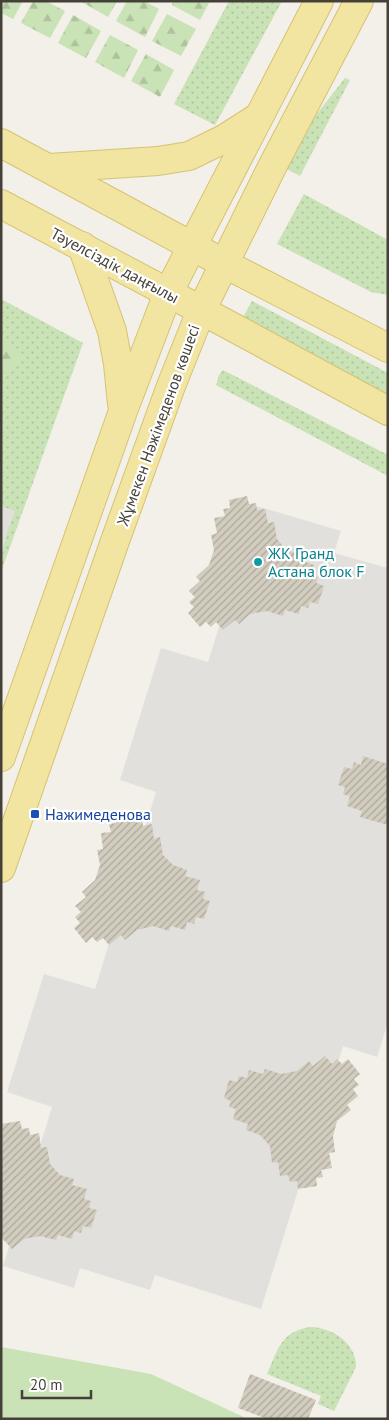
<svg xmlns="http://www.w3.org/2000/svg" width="389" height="1420" font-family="'PT Sans',sans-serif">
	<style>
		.grass { fill: url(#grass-dots) }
		.forest { fill: url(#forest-firs) }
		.pitch { fill: #c9e2b6 }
		.parking { fill: #e1e0dc }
		.building { fill: url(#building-hatch) }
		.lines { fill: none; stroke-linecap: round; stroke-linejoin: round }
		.major-casing { stroke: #d6c373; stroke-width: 30 }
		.major { stroke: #f2e4a1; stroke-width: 28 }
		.culture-dot { fill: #0f9aa8; stroke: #fff; stroke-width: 2 }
		.transit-dot { fill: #1a4fb4; stroke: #fff; stroke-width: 2 }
		.labels { text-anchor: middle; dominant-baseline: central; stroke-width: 4.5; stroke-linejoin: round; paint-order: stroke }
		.street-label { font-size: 16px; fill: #454138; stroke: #fff }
		.culture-label { font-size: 16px; fill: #0d838f; stroke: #fff; text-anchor: start }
		.transit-label { font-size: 16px; fill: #164399; stroke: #fff; text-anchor: start }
	</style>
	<defs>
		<pattern id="grass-dots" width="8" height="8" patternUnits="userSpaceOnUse" patternTransform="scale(1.25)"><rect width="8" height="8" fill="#c9e2b6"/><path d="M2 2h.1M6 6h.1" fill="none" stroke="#aec39d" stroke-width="1.8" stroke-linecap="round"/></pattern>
		<pattern id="forest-firs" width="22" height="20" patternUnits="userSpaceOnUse" patternTransform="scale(1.25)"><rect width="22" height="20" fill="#c9e2b6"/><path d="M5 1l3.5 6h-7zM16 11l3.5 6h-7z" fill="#aec39d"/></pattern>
		<pattern id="building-hatch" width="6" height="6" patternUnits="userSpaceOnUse" patternTransform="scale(1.25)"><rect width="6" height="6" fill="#d2cdbf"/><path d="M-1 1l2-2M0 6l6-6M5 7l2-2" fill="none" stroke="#aca89c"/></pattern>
	</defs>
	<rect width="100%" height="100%" fill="#f2f0e8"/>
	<g class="grass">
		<polygon points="229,1 282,1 215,125 174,104"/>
		<polygon points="345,78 350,80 300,176 285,168 305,129"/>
		<polygon points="304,194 388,240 388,295 371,292 277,244"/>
		<polygon points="1,299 83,343 1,572"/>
		<polygon points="252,301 388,373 388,396 242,319"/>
		<polygon points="223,370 388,455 388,476 216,385 219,375"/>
		<path d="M310,1327C331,1327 357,1343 356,1367L334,1411L318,1404L321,1396L267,1374C278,1350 280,1332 310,1327Z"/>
	</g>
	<g class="forest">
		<polygon points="1,1 23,1 13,19 1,13"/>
		<polygon points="33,1 46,1 65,11 50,38 21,23"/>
		<polygon points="80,1 117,1 108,17"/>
		<polygon points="127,1 144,1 159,9 145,37 116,21"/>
		<polygon points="173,1 210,1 200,20 172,5"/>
		<polygon points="167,14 196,29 181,56 152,41"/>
		<polygon points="73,15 101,31 86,58 58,43"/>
		<polygon points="110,35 138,50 124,78 95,62"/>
		<polygon points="146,54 174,70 160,97 131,81"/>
		<polygon points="1,338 22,359 1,374"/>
	</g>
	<polygon class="pitch" points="1,1347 151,1374 248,1419 1,1419"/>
	<g class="parking">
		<polygon points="1,506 15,511 8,530 1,558"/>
		<polygon points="257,506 341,531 334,553 388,568 388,1022 377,1057 343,1046 261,1309 155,1275 150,1290 80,1268 74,1288 3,1266 52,1107 7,1092 44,974 95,989 156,792 120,780 161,648 208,662"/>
	</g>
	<g class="building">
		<polygon points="247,496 249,504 256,503 257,510 265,509 268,523 274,522 277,539 286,550 301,554 299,560 314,565 311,575 318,577 316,583 324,586 318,604 310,602 308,608 301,606 299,614 285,610 283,616 267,611 250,614 239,624 235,620 223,630 216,622 211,627 206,622 200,627 188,613 194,607 189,602 195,597 189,591 200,581 196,577 209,565 214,550 211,535 217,533 214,518 225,516 223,509 230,508 229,500"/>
		<polygon points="363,756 388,764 388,825 360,817 362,811 347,806 350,796 343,794 345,787 338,785 344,767 352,769 354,762 361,765"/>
		<polygon points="133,812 135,820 142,819 143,826 152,824 154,839 160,837 163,855 173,865 187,870 185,876 200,880 197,890 205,892 203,899 210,901 204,919 196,917 194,924 187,922 185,930 171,926 169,931 153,926 137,930 125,940 121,935 109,945 103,938 97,942 92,937 86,943 74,928 80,923 75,917 81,912 75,906 86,897 82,892 95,880 100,865 97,850 103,849 101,833 111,832 109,824 116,823 115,815"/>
		<polygon points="325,1056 332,1064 337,1059 342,1064 348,1059 360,1074 354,1079 359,1085 353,1089 358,1096 347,1105 351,1110 337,1121 333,1136 335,1152 329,1153 332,1168 321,1170 323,1177 316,1178 317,1186 298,1189 297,1181 290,1182 288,1175 280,1176 278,1162 272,1163 270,1146 260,1135 246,1130 248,1124 233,1119 236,1109 229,1107 231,1101 224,1098 229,1080 237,1082 239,1076 247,1078 249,1070 263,1074 265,1069 281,1074 297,1071 309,1061 313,1066"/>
		<polygon points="20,1121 22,1129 29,1128 30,1135 39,1133 41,1148 47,1147 50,1164 60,1175 74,1179 72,1185 87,1189 84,1199 91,1201 89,1208 97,1210 91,1228 83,1226 81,1233 74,1231 72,1239 58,1235 56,1240 40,1236 24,1239 12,1249 1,1237 1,1124"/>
		<polygon points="250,1374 316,1400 308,1419 267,1419 238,1408"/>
	</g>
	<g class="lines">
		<g class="major-casing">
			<g id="major">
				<polyline points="1,143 225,264 388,348"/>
				<polyline points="49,168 158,161 189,156 224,139 257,118"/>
				<polyline points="1,204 227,324 388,411"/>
				<polyline points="82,246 112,331 118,364 122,404"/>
				<polyline points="1,757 123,411 168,293 319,1"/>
				<polyline points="1,868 115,541 171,386 201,311 272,167 359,1"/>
			</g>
		</g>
		<use href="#major" class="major"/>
	</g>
	<circle class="culture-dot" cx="258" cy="562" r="5"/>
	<rect class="transit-dot" x="30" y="809" width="10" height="10" rx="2.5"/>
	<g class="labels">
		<g class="street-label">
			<text transform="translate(115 265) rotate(28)">Тәуелсіздік даңғылы</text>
			<text transform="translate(158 425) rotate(-70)">Жұмекен Нәжімеденов көшесі</text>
		</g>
		<g class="culture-label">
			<text x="268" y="553">ЖК Гранд<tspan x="268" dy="18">Астана блок F</tspan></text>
		</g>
		<g class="transit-label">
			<text x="45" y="814">Нажимеденова</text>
		</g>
	</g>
	<rect width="389" height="1420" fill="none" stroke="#454138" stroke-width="5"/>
	<path d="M22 1390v8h69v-8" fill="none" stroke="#454138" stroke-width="2.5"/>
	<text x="30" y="1390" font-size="15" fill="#454138" stroke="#ffffff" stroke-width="4" paint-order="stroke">20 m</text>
</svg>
